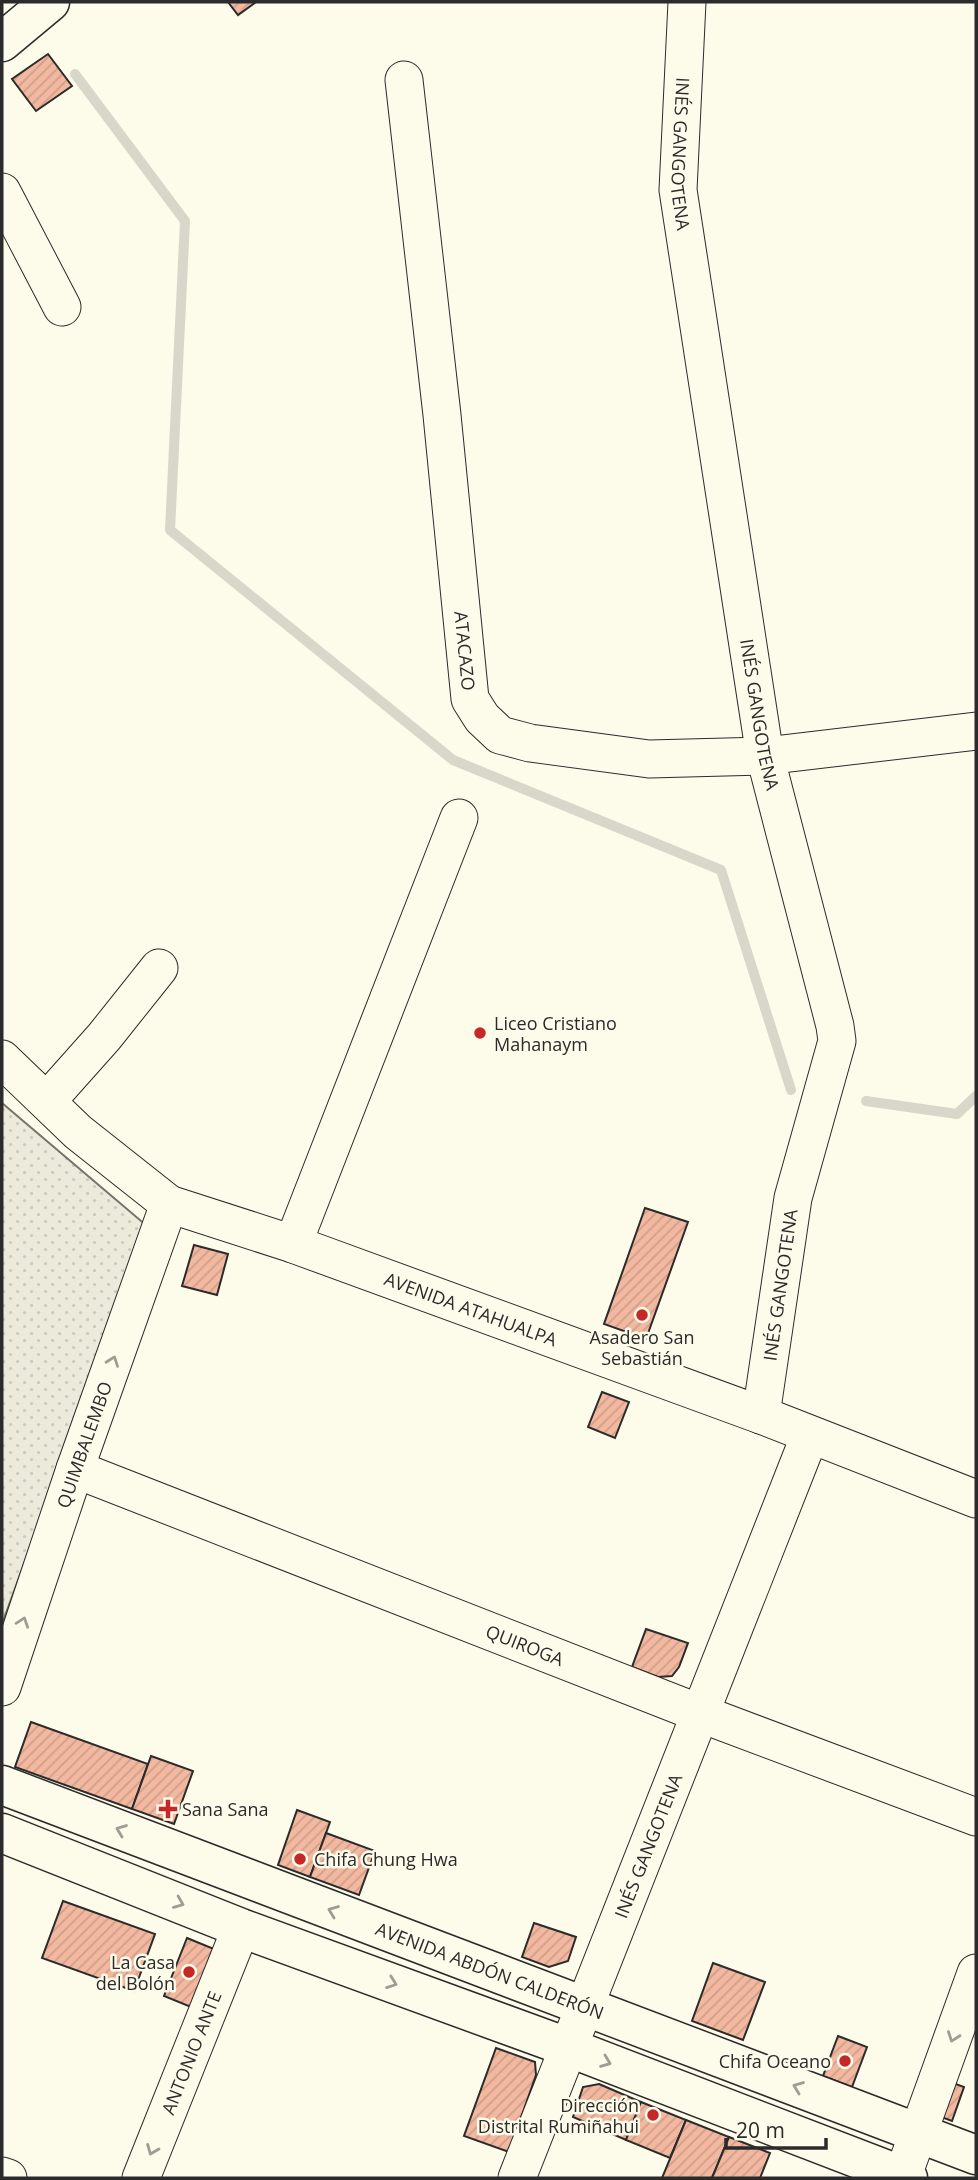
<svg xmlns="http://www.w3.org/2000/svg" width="978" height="2180" font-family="'Open Sans',sans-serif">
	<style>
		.park { fill: url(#park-dots); stroke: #74746e; stroke-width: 2 }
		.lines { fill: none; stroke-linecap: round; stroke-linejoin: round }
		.stream { stroke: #d8d7c9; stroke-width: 10 }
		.building { fill: url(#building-hatch); stroke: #2b2b2b; stroke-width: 2 }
		.minor-casing { stroke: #2b2b2b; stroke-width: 39 }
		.major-casing { stroke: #2b2b2b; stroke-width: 41 }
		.minor { stroke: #fdfbea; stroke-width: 37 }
		.major { stroke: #fdfbea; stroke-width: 38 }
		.oneway { stroke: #9e9d94 }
		.poi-dot { fill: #c62828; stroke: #fdfbea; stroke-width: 2.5 }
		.labels { text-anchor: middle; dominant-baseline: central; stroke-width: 5; stroke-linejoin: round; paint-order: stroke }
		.street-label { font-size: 18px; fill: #2b2b2b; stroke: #fdfbea }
		.poi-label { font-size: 18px; fill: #2b2b2b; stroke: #fdfbea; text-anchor: start }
	</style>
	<defs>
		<pattern id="park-dots" width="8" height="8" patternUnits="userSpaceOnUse" patternTransform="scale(1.75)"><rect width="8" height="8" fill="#ecebdb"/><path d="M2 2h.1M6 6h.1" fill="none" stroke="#cbcabc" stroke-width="1.8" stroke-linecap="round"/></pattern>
		<pattern id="building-hatch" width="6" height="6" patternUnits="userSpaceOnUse" patternTransform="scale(1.75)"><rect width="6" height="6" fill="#f2b8a0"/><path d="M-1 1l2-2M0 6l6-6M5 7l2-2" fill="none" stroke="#d09e8a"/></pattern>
	</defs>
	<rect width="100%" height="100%" fill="#fdfbea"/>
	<polygon class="park" points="2,1103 147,1226 2,1624"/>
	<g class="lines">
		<g class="stream">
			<polyline points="75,74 185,221 170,530 453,760 721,870 791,1090"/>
			<polyline points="866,1101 957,1114 976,1096"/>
		</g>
	</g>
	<g class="building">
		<polygon points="228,2 256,2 238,15"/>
		<polygon points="48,54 72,86 36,111 12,79"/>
		<polygon points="645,1208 688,1222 646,1339 604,1324"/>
		<polygon points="194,1245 228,1254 217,1295 182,1286"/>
		<polygon points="602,1392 629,1402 615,1438 588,1427"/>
		<polygon points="646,1629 688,1643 679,1667 672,1676 658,1677 632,1667"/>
		<polygon points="31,1722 148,1764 132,1809 15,1767"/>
		<polygon points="151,1756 193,1771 174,1824 132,1809"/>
		<polygon points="297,1810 330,1822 310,1877 278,1865"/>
		<polygon points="326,1833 375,1851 359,1895 310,1877"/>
		<polygon points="63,1901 155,1934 134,1991 42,1958"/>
		<polygon points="534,1923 576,1937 568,1961 549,1967 522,1957"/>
		<polygon points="187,1938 214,1949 191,2007 164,1996"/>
		<polygon points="713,1963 765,1982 743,2040 692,2021"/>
		<polygon points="838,2036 867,2047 852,2087 823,2076"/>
		<polygon points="496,2048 535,2062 536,2075 509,2152 464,2136"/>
		<polygon points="945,2080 964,2087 952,2121 933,2114"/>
		<polygon points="599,2084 641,2102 626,2140 573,2117 583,2087"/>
		<polygon points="641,2102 686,2120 670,2158 626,2140"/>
		<polygon points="686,2120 729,2137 712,2178 662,2178"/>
		<polygon points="729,2137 770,2153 760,2178 712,2178"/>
	</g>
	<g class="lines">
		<g class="minor-casing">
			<g id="minor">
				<path id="s1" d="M687,2L678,190L765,756L835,1026L837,1041L793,1198L761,1415"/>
				<path id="s2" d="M404,80L442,415L470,699L482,718L500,735L530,743L649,759L765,756L976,731"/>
				<polyline points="2,192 62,307"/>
				<path id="s3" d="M2,1059L78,1132L169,1204L293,1244L761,1415L976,1499"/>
				<polyline points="47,1101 104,1037 159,968"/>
				<polyline points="293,1244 459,818"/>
				<path id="s4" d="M75,1469L699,1713L976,1817"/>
				<path id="s5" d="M2,1687L75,1469L169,1204"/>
				<polyline points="2,2176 8,2178"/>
				<path id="s6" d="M141,2178L241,1928"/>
				<path id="s7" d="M517,2178L810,1435"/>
				<polyline points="902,2178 976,1973"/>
			</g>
		</g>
		<g class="major-casing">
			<g id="major">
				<polyline points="2,42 50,2"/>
				<path id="s8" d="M2,1785L976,2155"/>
				<polyline points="2,1833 241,1928 570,2048 908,2178"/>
			</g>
		</g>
		<use href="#minor" class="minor"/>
		<use href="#major" class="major"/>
	</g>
	<defs><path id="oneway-chevron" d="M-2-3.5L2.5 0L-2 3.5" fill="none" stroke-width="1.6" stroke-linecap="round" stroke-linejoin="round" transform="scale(1.75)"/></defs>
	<g class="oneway">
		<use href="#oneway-chevron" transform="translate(113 1361) rotate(-70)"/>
		<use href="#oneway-chevron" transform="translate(23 1622) rotate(-71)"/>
		<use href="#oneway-chevron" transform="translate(121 1830) rotate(-159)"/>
		<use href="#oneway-chevron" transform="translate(179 1903) rotate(22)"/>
		<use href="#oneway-chevron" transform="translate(333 1911) rotate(-159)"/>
		<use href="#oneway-chevron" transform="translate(392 1983) rotate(20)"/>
		<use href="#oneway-chevron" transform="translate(953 2037) rotate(110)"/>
		<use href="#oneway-chevron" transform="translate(606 2062) rotate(21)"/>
		<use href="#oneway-chevron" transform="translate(798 2087) rotate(-159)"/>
		<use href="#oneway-chevron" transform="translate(152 2150) rotate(112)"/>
	</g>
	<g class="poi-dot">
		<circle cx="480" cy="1033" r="7"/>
		<circle cx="642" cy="1315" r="7"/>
		<path d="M164.5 1798.5h7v7h7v7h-7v7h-7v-7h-7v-7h7z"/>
		<circle cx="300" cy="1859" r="7"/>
		<circle cx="189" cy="1972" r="7"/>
		<circle cx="845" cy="2061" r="7"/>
		<circle cx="653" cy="2115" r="7"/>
	</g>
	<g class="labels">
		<g class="street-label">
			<text stroke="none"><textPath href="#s1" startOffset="152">INÉS GANGOTENA</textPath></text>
			<text stroke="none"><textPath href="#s2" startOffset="574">ATACAZO</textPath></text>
			<text stroke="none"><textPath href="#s1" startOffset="719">INÉS GANGOTENA</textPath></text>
			<text transform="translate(780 1285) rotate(-82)">INÉS GANGOTENA</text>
			<text stroke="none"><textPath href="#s3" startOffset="541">AVENIDA ATAHUALPA</textPath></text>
			<text stroke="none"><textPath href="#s5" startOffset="256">QUIMBALEMBO</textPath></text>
			<text stroke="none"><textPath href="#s4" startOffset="483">QUIROGA</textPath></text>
			<text stroke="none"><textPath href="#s7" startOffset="357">INÉS GANGOTENA</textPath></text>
			<text stroke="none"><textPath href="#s8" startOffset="522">AVENIDA ABDÓN CALDERÓN</textPath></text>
			<text stroke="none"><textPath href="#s6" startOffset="135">ANTONIO ANTE</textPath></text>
		</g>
		<g class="poi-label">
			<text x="494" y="1023">Liceo Cristiano<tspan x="494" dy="21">Mahanaym</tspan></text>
			<text x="642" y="1337" text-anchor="middle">Asadero San<tspan x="642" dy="21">Sebastián</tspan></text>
			<text x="182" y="1809">Sana Sana</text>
			<text x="314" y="1859">Chifa Chung Hwa</text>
			<text x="175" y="1962" text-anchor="end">La Casa<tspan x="175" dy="21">del Bolón</tspan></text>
			<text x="831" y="2061" text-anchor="end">Chifa Oceano</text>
			<text x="639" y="2105" text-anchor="end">Dirección<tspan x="639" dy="21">Distrital Rumiñahui</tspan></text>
		</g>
	</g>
	<rect width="978" height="2180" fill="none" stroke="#2b2b2b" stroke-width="7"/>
	<path d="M726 2138v10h100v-10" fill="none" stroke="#2b2b2b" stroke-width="3.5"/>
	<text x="736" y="2138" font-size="21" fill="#2b2b2b" stroke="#fdfbea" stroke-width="5" paint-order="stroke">20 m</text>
</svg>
